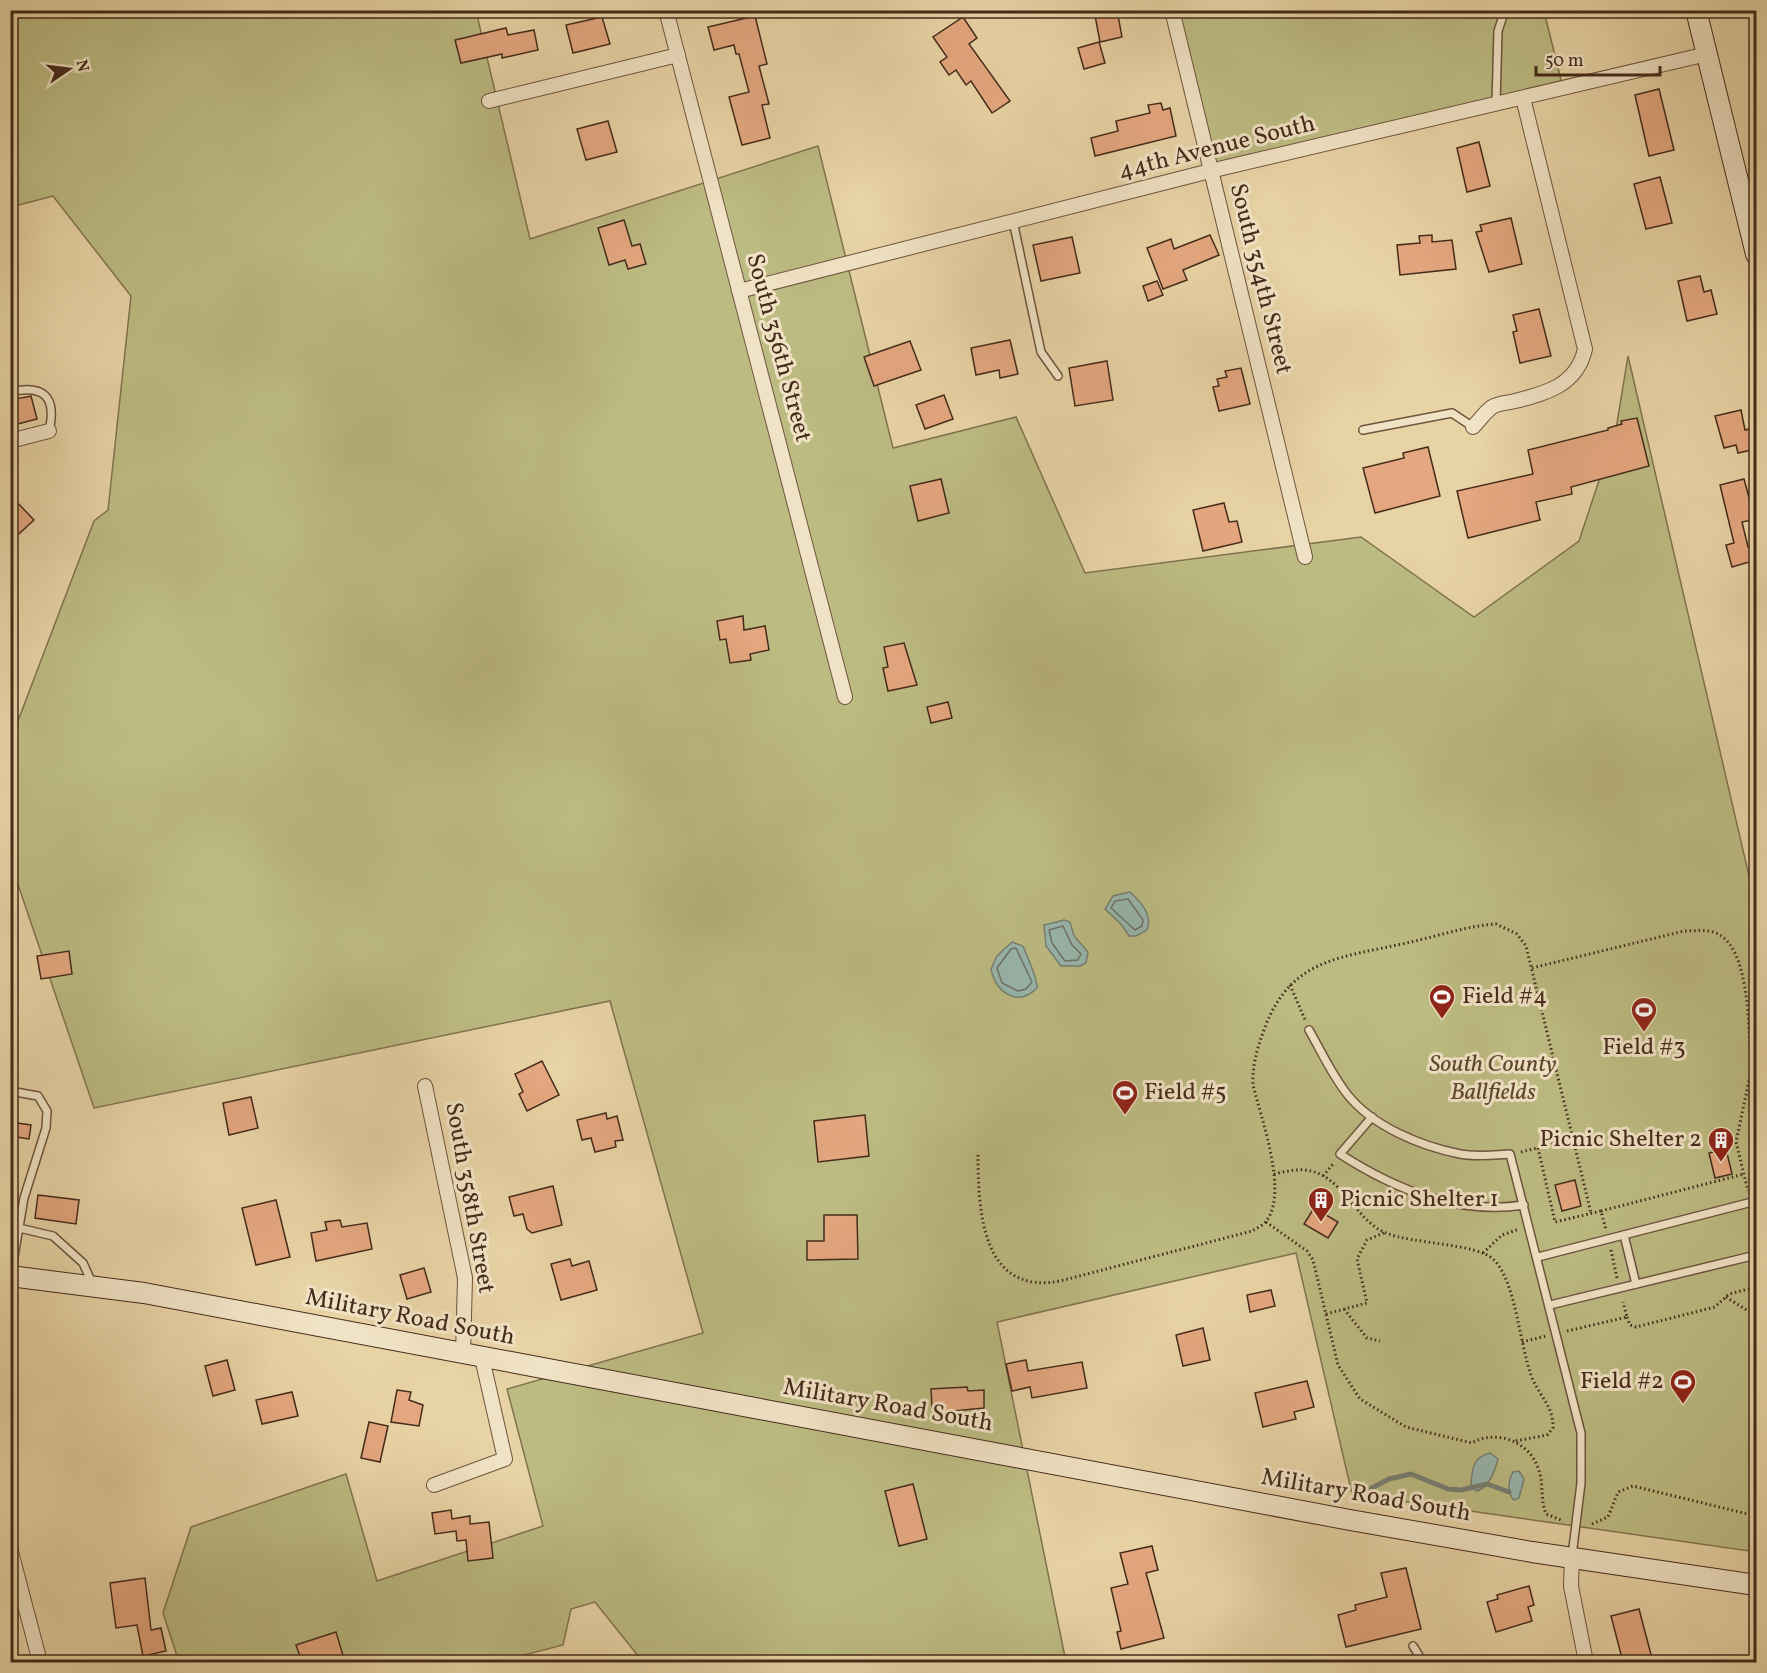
<svg xmlns="http://www.w3.org/2000/svg" width="1767" height="1673" font-family="Vollkorn,serif">
	<style>
		.green { fill: #bcbb82; stroke: #80734e; stroke-width: 1.5 }
		.water { fill: #98b7ae; stroke: #777f73; stroke-width: 1.5 }
		.lines { fill: none; stroke-linecap: round; stroke-linejoin: round }
		.shore { stroke: #6e7164; stroke-width: 1.5 }
		.stream { stroke: #777f73; stroke-width: 5 }
		.building { fill: #e4a77f; stroke: #452b1b; stroke-width: 1.5 }
		.lane-casing { stroke: #6e553e; stroke-width: 10 }
		.street-casing { stroke: #6e553e; stroke-width: 16 }
		.secondary-casing { stroke: #452b1b; stroke-width: 22 }
		.path { stroke: #452b1b; stroke-width: 3; stroke-dasharray: 1.5 3; stroke-linecap: butt }
		.lane { stroke: #f0e2c4; stroke-width: 7 }
		.street { stroke: #f0e2c4; stroke-width: 14 }
		.secondary { stroke: #f0e2c4; stroke-width: 20 }
		.labels { text-anchor: middle; dominant-baseline: central; stroke-width: 6; stroke-linejoin: round; paint-order: stroke }
		.street-label { font-size: 24px; fill: #452b1b; stroke: #f0e2c4 }
		.poi-label { font-size: 24px; fill: #452b1b; stroke: #f0e2c4; text-anchor: start }
		.park-label { font-size: 24px; font-style: italic; fill: #5d4830; stroke: #f0e2c4 }
	</style>
	<rect width="100%" height="100%" fill="#e8d3a5"/>
	<filter id="stains"><feTurbulence type="fractalNoise" baseFrequency=".00333" numOctaves="4"/><feColorMatrix values="0 0 0 0 .2 0 0 0 0 .09 0 0 0 0 .02 0 0 0 .5 -.17"/></filter>
	<radialGradient id="worn" r=".72"><stop offset=".6" stop-color="#630" stop-opacity="0"/><stop offset="1" stop-color="#630" stop-opacity=".3"/></radialGradient>
	<g class="green">
		<polygon points="11,11 476,11 530,239 818,146 893,448 1016,417 1085,573 1361,537 1474,617 1579,541 1616,429 1628,356 1756,906 1756,1552 1352,1494 1296,1253 997,1322 1066,1662 643,1662 595,1602 571,1609 563,1645 497,1662 179,1662 163,1613 191,1527 346,1474 377,1581 543,1526 507,1389 703,1333 610,1001 94,1108 11,864 10,742 94,521 108,510 131,296 53,196 11,207"/>
		<polygon points="1172,11 1544,11 1563,88 1210,171"/>
	</g>
	<g class="water">
		<path d="M1130,892C1141,902 1153,915 1147,930L1136,936H1129L1121,924L1105,909L1113,896Z"/>
		<polygon points="1064,920 1070,922 1074,936 1088,952 1086,963 1080,966 1061,966 1046,946 1044,925"/>
		<path d="M1012,942L1023,946C1027,956 1038,980 1037,988C1017,1008 996,992 991,969L997,956Z"/>
		<path d="M1490,1453L1498,1459C1495,1471 1488,1489 1476,1491L1471,1486C1472,1470 1472,1457 1490,1453Z"/>
		<path d="M1519,1471L1524,1479L1519,1498L1514,1500C1507,1493 1508,1480 1513,1472Z"/>
	</g>
	<g class="lines">
		<g class="shore">
			<polygon points="1128,899 1143,920 1142,926 1135,930 1111,908 1115,901"/>
			<polygon points="1063,926 1072,945 1081,954 1078,960 1065,961 1052,943 1049,930"/>
			<polygon points="1016,948 1032,982 1026,989 1018,991 1002,983 997,968 1011,949"/>
		</g>
		<polyline class="stream" points="1370,1489 1389,1479 1411,1474 1448,1489 1461,1490 1487,1484 1509,1492"/>
	</g>
	<g class="building">
		<polygon points="1094,10 1117,10 1122,37 1100,42"/>
		<polygon points="755,16 767,64 759,66 769,104 762,105 770,138 742,145 729,97 749,92 739,54 736,54 734,45 714,50 708,27"/>
		<polygon points="602,17 610,44 573,53 566,25"/>
		<polygon points="963,17 977,38 969,44 1010,101 992,113 971,81 966,85 956,70 949,75 940,62 947,57 933,37"/>
		<polygon points="506,28 508,35 534,30 538,50 502,58 502,54 461,63 455,40"/>
		<polygon points="1099,42 1105,63 1084,69 1078,48"/>
		<polygon points="1659,89 1674,150 1649,156 1635,95"/>
		<polygon points="1161,103 1163,110 1170,108 1176,136 1095,156 1091,138 1118,131 1116,121 1150,113 1148,105"/>
		<polygon points="608,121 617,152 586,160 577,129"/>
		<polygon points="1479,142 1490,186 1467,192 1457,148"/>
		<polygon points="1660,177 1672,223 1646,229 1634,184"/>
		<polygon points="1511,218 1522,264 1489,272 1476,232 1482,231 1480,225"/>
		<polygon points="624,220 632,246 640,244 646,264 628,269 625,260 609,265 598,228"/>
		<polygon points="1210,235 1219,255 1183,270 1187,280 1163,289 1147,248 1171,239 1174,249"/>
		<polygon points="1432,235 1432,242 1452,240 1456,269 1400,275 1397,245 1420,243 1419,236"/>
		<polygon points="1072,237 1080,273 1041,281 1033,245"/>
		<polygon points="1700,276 1704,292 1711,290 1717,314 1687,321 1678,281"/>
		<polygon points="1157,281 1163,295 1148,301 1143,286"/>
		<polygon points="1539,309 1551,356 1520,363 1513,332 1517,331 1513,315"/>
		<polygon points="1010,340 1018,374 1000,378 999,370 976,375 971,348"/>
		<polygon points="910,341 921,370 874,386 864,357"/>
		<polygon points="1107,361 1113,400 1075,406 1069,368"/>
		<polygon points="1241,368 1250,404 1219,411 1213,387 1219,386 1217,379 1227,377 1225,371"/>
		<polygon points="944,395 953,419 925,429 916,405"/>
		<polygon points="31,396 37,419 10,426 10,400"/>
		<polygon points="1741,410 1745,430 1753,428 1756,449 1738,453 1736,445 1724,448 1715,416"/>
		<polygon points="1637,418 1649,466 1571,487 1572,494 1536,502 1540,520 1468,538 1457,491 1533,474 1528,450 1608,430 1608,428 1622,424 1621,421"/>
		<polygon points="1428,447 1440,496 1375,513 1363,468 1404,458 1403,453"/>
		<polygon points="941,479 949,513 918,521 910,486"/>
		<polygon points="1744,479 1750,501 1756,499 1756,519 1742,522 1748,547 1756,545 1756,560 1732,567 1726,545 1734,543 1720,485"/>
		<polygon points="10,495 34,520 10,542"/>
		<polygon points="1224,503 1229,522 1237,521 1242,542 1203,551 1193,510"/>
		<polygon points="743,616 744,630 765,626 769,650 750,654 751,660 730,663 726,639 720,640 717,621"/>
		<polygon points="904,643 917,685 888,691 883,668 888,667 884,647"/>
		<polygon points="948,702 952,718 931,723 927,707"/>
		<polygon points="69,951 72,974 41,979 37,956"/>
		<polygon points="542,1061 559,1095 527,1111 519,1094 523,1092 515,1074"/>
		<polygon points="251,1097 258,1128 229,1135 223,1103"/>
		<polygon points="606,1113 607,1119 617,1116 623,1140 615,1141 616,1147 595,1152 591,1138 582,1140 577,1120"/>
		<polygon points="865,1115 869,1156 818,1162 814,1121"/>
		<polygon points="10,1122 31,1125 29,1139 10,1136"/>
		<polygon points="1726,1149 1732,1174 1715,1178 1709,1153"/>
		<polygon points="1575,1180 1581,1206 1562,1211 1555,1185"/>
		<polygon points="553,1186 562,1225 532,1233 527,1229 523,1214 514,1216 509,1197"/>
		<polygon points="38,1195 79,1200 76,1224 35,1218"/>
		<polygon points="276,1200 290,1257 256,1265 242,1208"/>
		<polygon points="1314,1208 1338,1222 1328,1238 1304,1224"/>
		<polygon points="824,1215 857,1215 858,1259 807,1260 807,1241 824,1241"/>
		<polygon points="340,1220 342,1227 367,1223 372,1249 316,1261 311,1233 327,1230 325,1222"/>
		<polygon points="570,1259 572,1266 589,1261 597,1290 561,1300 551,1264"/>
		<polygon points="424,1268 431,1292 407,1299 400,1275"/>
		<polygon points="1271,1290 1275,1306 1250,1312 1247,1295"/>
		<polygon points="1203,1328 1210,1360 1183,1366 1176,1335"/>
		<polygon points="227,1360 235,1390 213,1396 205,1366"/>
		<polygon points="1026,1360 1028,1371 1082,1362 1087,1388 1032,1398 1030,1387 1012,1391 1006,1364"/>
		<polygon points="1307,1381 1314,1407 1294,1412 1296,1419 1263,1427 1255,1393"/>
		<polygon points="967,1387 968,1391 984,1390 984,1408 943,1412 943,1407 932,1408 931,1389"/>
		<polygon points="397,1390 411,1392 409,1400 423,1405 419,1426 391,1422"/>
		<polygon points="292,1392 298,1416 262,1424 256,1400"/>
		<polygon points="369,1422 388,1426 380,1462 361,1458"/>
		<polygon points="913,1484 927,1539 899,1546 885,1491"/>
		<polygon points="451,1510 452,1519 470,1516 470,1524 489,1522 493,1558 468,1561 466,1540 457,1541 456,1531 435,1534 432,1513"/>
		<polygon points="1152,1546 1158,1570 1146,1573 1164,1638 1121,1649 1117,1632 1121,1631 1111,1588 1128,1584 1120,1553"/>
		<polygon points="1406,1568 1421,1629 1346,1647 1338,1615 1356,1610 1355,1605 1387,1597 1381,1573"/>
		<polygon points="145,1578 151,1630 161,1628 166,1651 143,1656 137,1625 116,1628 110,1583"/>
		<polygon points="1529,1586 1534,1605 1528,1607 1532,1621 1496,1632 1487,1602 1498,1599 1497,1595"/>
		<polygon points="1639,1609 1653,1662 1623,1662 1611,1616"/>
		<polygon points="336,1632 345,1662 302,1662 296,1645"/>
	</g>
	<g class="lines">
		<g class="lane-casing">
			<g id="lane">
				<polyline points="1496,104 1498,31 1505,10"/>
				<polyline points="1013,221 1041,352 1058,376"/>
				<path d="M10,392C44,384 57,397 49,431"/>
				<polyline points="1363,430 1452,413 1473,427"/>
				<path d="M1309,1030C1321,1051 1332,1075 1347,1094C1372,1126 1420,1146 1460,1154C1476,1157 1494,1155 1510,1154L1581,1433V1483L1572,1556"/>
				<polyline points="10,1091 38,1096 47,1111 46,1128 24,1198 11,1274"/>
				<path d="M1372,1117L1340,1154C1396,1190 1457,1215 1524,1205"/>
				<polyline points="19,1228 53,1236 83,1263 92,1283"/>
				<polyline points="1624,1235 1636,1284"/>
				<polyline points="1538,1257 1756,1201"/>
				<polyline points="1550,1305 1756,1255"/>
				<polyline points="1413,1646 1423,1662"/>
			</g>
		</g>
		<g class="street-casing">
			<g id="street">
				<polyline points="666,10 845,697"/>
				<polyline points="1172,10 1305,557"/>
				<polyline points="489,101 678,55"/>
				<polyline points="739,291 1210,171 1707,54"/>
				<path d="M1473,427C1479,421 1485,412 1492,407C1498,403 1508,403 1515,401C1547,393 1577,385 1585,349L1523,98"/>
				<polyline points="10,441 49,431"/>
				<polyline points="425,1086 465,1278 463,1354"/>
				<polyline points="434,1485 505,1459 482,1358"/>
				<polyline points="10,1548 40,1662"/>
				<polyline points="1572,1557 1571,1586 1586,1662"/>
			</g>
		</g>
		<g class="secondary-casing">
			<g id="secondary">
				<polyline points="1696,10 1756,254"/>
				<polyline points="10,1276 144,1293 1350,1520 1532,1552 1756,1585"/>
			</g>
		</g>
		<g class="path">
			<path d="M1532,968L1684,931C1695,931 1706,929 1716,933C1750,947 1748,1027 1751,1059V1071L1736,1142L1748,1191"/>
			<polyline points="1290,985 1306,1022"/>
			<polyline points="1538,1148 1555,1222 1601,1211 1606,1230"/>
			<polyline points="1521,1152 1573,1139"/>
			<path d="M978,1155C978,1211 982,1296 1060,1281L1252,1231C1257,1228 1264,1225 1267,1220C1288,1191 1261,1118 1253,1085C1252,1064 1258,1046 1265,1027C1292,957 1342,958 1406,943C1435,937 1466,926 1496,924L1517,934L1526,946L1591,1213"/>
			<path d="M1274,1174C1283,1172 1295,1169 1305,1170C1343,1174 1353,1219 1386,1233C1412,1244 1475,1243 1493,1259C1515,1278 1520,1345 1531,1375C1538,1395 1554,1406 1553,1428L1547,1435L1515,1441"/>
			<polyline points="1323,1176 1334,1163"/>
			<polyline points="1601,1211 1744,1174"/>
			<polyline points="1753,1213 1756,1227"/>
			<path d="M1266,1222L1307,1251L1313,1260L1338,1365L1360,1399L1406,1427L1472,1443C1495,1429 1529,1441 1538,1468C1544,1482 1540,1499 1546,1514L1561,1520"/>
			<polyline points="1611,1250 1617,1278"/>
			<polyline points="1483,1253 1502,1235 1519,1229"/>
			<polyline points="1726,1297 1756,1316"/>
			<polyline points="1344,1309 1367,1338 1380,1341"/>
			<polyline points="1326,1314 1367,1303 1357,1259 1367,1240 1386,1232"/>
			<polyline points="1627,1317 1630,1325 1636,1327 1715,1307 1729,1294 1756,1287"/>
			<polyline points="1567,1331 1627,1317 1623,1302"/>
			<polyline points="1522,1342 1546,1336"/>
			<polyline points="1592,1524 1608,1517 1618,1492 1633,1486 1756,1516"/>
		</g>
		<use href="#lane" class="lane"/>
		<use href="#street" class="street"/>
		<use href="#secondary" class="secondary"/>
	</g>
	<defs>
		<g id="stadium-pin" transform="scale(1.35)"><path d="M0 17L-7.5 6A9.5 9.5 0 1 1 7.5 6Z" fill="#8f2418" stroke="#f0e2c4"/><path d="M0-5a6.5 5 0 1 0 0 10a6.5 5 0 1 0 0-10ZM-3.5-1.8h7v3.6h-7Z" fill="#fff"/></g>
		<g id="building-pin" transform="scale(1.35)"><path d="M0 17L-7.5 6A9.5 9.5 0 1 1 7.5 6Z" fill="#8f2418" stroke="#f0e2c4"/><path d="M-4-6H4V6H1V3H-1V6H-4ZM-2.5-4.3h1.7v1.8h-1.7ZM.8-4.3h1.7v1.8H.8ZM-2.5-1h1.7V.8h-1.7ZM.8-1h1.7V.8H.8Z" fill="#fff"/></g>
	</defs>
	<g fill-rule="evenodd">
		<use href="#stadium-pin" x="1442" y="997"/>
		<use href="#stadium-pin" x="1644" y="1010"/>
		<use href="#stadium-pin" x="1125" y="1093"/>
		<use href="#building-pin" x="1721" y="1140"/>
		<use href="#building-pin" x="1321" y="1200"/>
		<use href="#stadium-pin" x="1683" y="1382"/>
	</g>
	<g class="labels">
		<g class="street-label">
			<text transform="translate(1217 148) rotate(-14)">44th Avenue South</text>
			<text transform="translate(1260 279) rotate(76)">South 354th Street</text>
			<text transform="translate(778 348) rotate(75)">South 356th Street</text>
			<text transform="translate(469 1198) rotate(80)">South 358th Street</text>
			<text transform="translate(410 1318) rotate(11)">Military Road South</text>
			<text transform="translate(888 1406) rotate(10)">Military Road South</text>
			<text transform="translate(1366 1496) rotate(10)">Military Road South</text>
		</g>
		<g class="poi-label">
			<text x="1462" y="997">Field #4</text>
			<text x="1644" y="1048" text-anchor="middle">Field #3</text>
			<text x="1144" y="1093">Field #5</text>
			<text x="1702" y="1140" text-anchor="end">Picnic Shelter 2</text>
			<text x="1340" y="1200">Picnic Shelter 1</text>
			<text x="1664" y="1382" text-anchor="end">Field #2</text>
		</g>
		<g class="park-label">
			<text x="1493" y="1065">South County<tspan x="1493" dy="28">Ballfields</tspan></text>
		</g>
	</g>
	<rect width="1767" height="1673" fill="none" stroke="#e8d3a5" stroke-width="36"/>
	<rect x="12" y="12" width="1743" height="1649" fill="none" stroke="#452b1b" stroke-width="3"/>
	<rect x="18" y="18" width="1731" height="1637" fill="none" stroke="#452b1b" stroke-width="1.5"/>
	<g transform="translate(69 69) rotate(76)" stroke="#f0e2c4" stroke-width="4.5" paint-order="stroke">
	<path d="M0-4.5L10 22L0 15L-10 22Z" fill="#452b1b"/>
	<text y="-9" font-size="16" font-weight="bold" text-anchor="middle" fill="#452b1b">N</text>
	</g>
	<path d="M1536 66v9h124v-9" fill="none" stroke="#452b1b" stroke-width="3"/>
	<text x="1545" y="66" font-size="18" fill="#452b1b" stroke="#f0e2c4" stroke-width="4.5" paint-order="stroke">50 m</text>
	<rect width="100%" height="100%" filter="url(#stains)"/>
	<rect width="100%" height="100%" fill="url(#worn)"/>
</svg>
